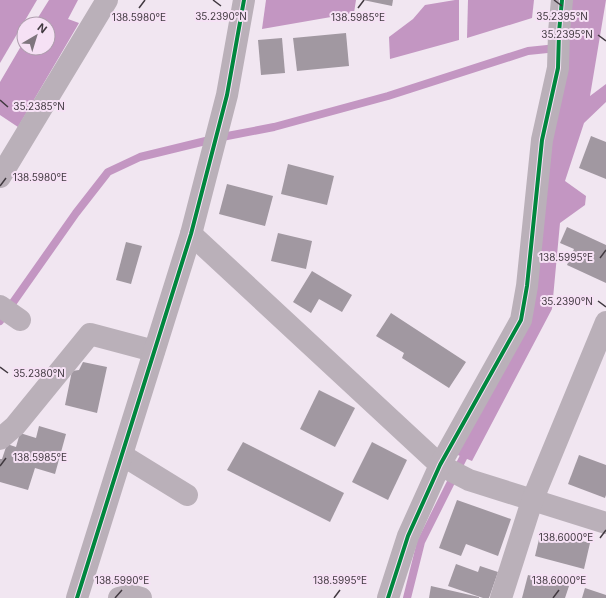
<svg xmlns="http://www.w3.org/2000/svg" width="606" height="598" font-family="Inter,sans-serif">
	<style>
		.water { fill: #c396c2 }
		.lines { fill: none; stroke-linecap: round; stroke-linejoin: round }
		.stream { stroke: #c396c2; stroke-width: 8 }
		.building { fill: #a198a1 }
		.minor { stroke: #bab0b9; stroke-width: 22 }
		.cycleway-casing { stroke: #f6e1f5; stroke-width: 6 }
		.cycleway { stroke: #00873e; stroke-width: 4 }
		.ticks { fill: none; stroke: #413940; stroke-width: 1.5 }
		.ticks-label { font-size: 10px; text-anchor: middle; fill: #413940; stroke: #f6e1f5; stroke-width: 4; stroke-linejoin: round; paint-order: stroke }
	</style>
	<rect width="100%" height="100%" fill="#f1e6f1"/>
	<g class="water">
		<polygon points="0,0 37,0 0,63"/>
		<polygon points="49,0 78,0 68,19 79,23 18,127 0,115 0,82 24,41 24,48 48,48 48,24 34,24"/>
		<polygon points="266,0 356,0 354,13 262,29"/>
		<polygon points="455,0 459,0 459,40 390,59 389,37 413,19 425,5"/>
		<polygon points="468,0 534,0 532,18 467,38"/>
		<polygon points="565,0 606,0 590,96 606,84 606,102 584,123 565,181 586,196 585,205 560,223 552,309 472,461 453,453 527,317"/>
	</g>
	<g class="lines">
		<g class="stream">
			<polyline points="0,321 76,213 108,172 140,157 222,137 274,127 388,96 528,51 557,48"/>
			<polyline points="407,598 421,542 468,448"/>
		</g>
	</g>
	<g class="building">
		<polygon points="363,0 393,0 392,6"/>
		<polygon points="346,33 349,66 297,71 293,38"/>
		<polygon points="282,38 285,73 261,75 258,40"/>
		<polygon points="591,136 606,142 606,179 579,168"/>
		<polygon points="288,164 334,176 327,205 281,194"/>
		<polygon points="227,184 273,196 265,226 219,214"/>
		<polygon points="567,227 606,245 606,283 567,265 574,249 560,243"/>
		<polygon points="278,233 312,241 306,269 271,261"/>
		<polygon points="126,242 142,246 131,284 116,280"/>
		<polygon points="312,271 352,295 342,312 319,299 311,313 293,302"/>
		<polygon points="391,313 466,362 449,388 402,358 404,353 376,336"/>
		<polygon points="83,362 107,367 97,413 65,405 72,371 79,370"/>
		<polygon points="319,390 355,408 335,447 300,429"/>
		<polygon points="39,426 66,434 55,474 35,468 28,490 0,482 0,459 2,459 7,444 16,447 20,433 36,438"/>
		<polygon points="243,442 344,493 330,522 227,470"/>
		<polygon points="372,442 407,460 388,500 352,482"/>
		<polygon points="579,455 606,465 606,495 605,498 568,484"/>
		<polygon points="457,500 511,519 498,556 466,544 461,556 439,548"/>
		<polygon points="541,531 590,543 584,569 535,556"/>
		<polygon points="456,564 478,572 480,566 498,572 489,598 483,598 448,586"/>
		<polygon points="528,575 569,586 565,598 522,598"/>
		<polygon points="431,586 479,597 479,598 429,598"/>
		<polygon points="585,588 606,595 606,598 582,598"/>
	</g>
	<g class="lines">
		<g class="minor">
			<polyline points="0,177 107,0"/>
			<polyline points="191,234 440,465 469,480 606,523"/>
			<polyline points="0,306 20,320"/>
			<polyline points="0,439 15,426 90,334 154,351"/>
			<polyline points="122,455 187,495"/>
			<polyline points="77,598 191,234 227,95 244,0"/>
			<polyline points="119,598 131,595 141,598"/>
			<polyline points="388,598 408,536 440,465 521,320 527,286 542,140 558,68 559,32 562,0"/>
			<polyline points="501,598 532,501 606,322"/>
		</g>
		<g class="cycleway-casing">
			<g id="cycleway">
				<polyline points="77,598 191,234 227,95 244,0"/>
				<polyline points="388,598 408,536 440,465 521,320 527,286 542,140 558,68 559,32 562,0"/>
			</g>
		</g>
		<use href="#cycleway" class="cycleway"/>
	</g>
	<path class="ticks" d="M213,0L221,6M554,0L562,6M139,8L145,0M358,8L364,0M598,35L606,41M0,100L8,107M0,186L6,178M600,258L606,250M598,301L606,307M0,367L8,373M0,466L6,458M600,538L606,530M115,598L122,590M334,598L340,590M553,598L559,590"/>
	<g class="ticks-label">
		<text x="562" y="20">35.2395°N</text>
		<text x="221" y="20">35.2390°N</text>
		<text x="139" y="21">138.5980°E</text>
		<text x="358" y="21">138.5985°E</text>
		<text x="567" y="38">35.2395°N</text>
		<text x="39" y="110">35.2385°N</text>
		<text x="40" y="181">138.5980°E</text>
		<text x="566" y="261">138.5995°E</text>
		<text x="567" y="305">35.2390°N</text>
		<text x="39" y="377">35.2380°N</text>
		<text x="40" y="461">138.5985°E</text>
		<text x="566" y="541">138.6000°E</text>
		<text x="122" y="584">138.5990°E</text>
		<text x="340" y="584">138.5995°E</text>
		<text x="559" y="584">138.6000°E</text>
	</g>
	<g transform="translate(36 36) rotate(38)"><circle r="19" fill="#f6e1f5" stroke="#ae9ead"/>
	<path d="M0-3L7 15L0 10L-7 15Z" fill="#7f767e"/>
	<text y="-6" font-size="11" font-weight="bold" text-anchor="middle" fill="#413940">N</text>
	</g>
</svg>
